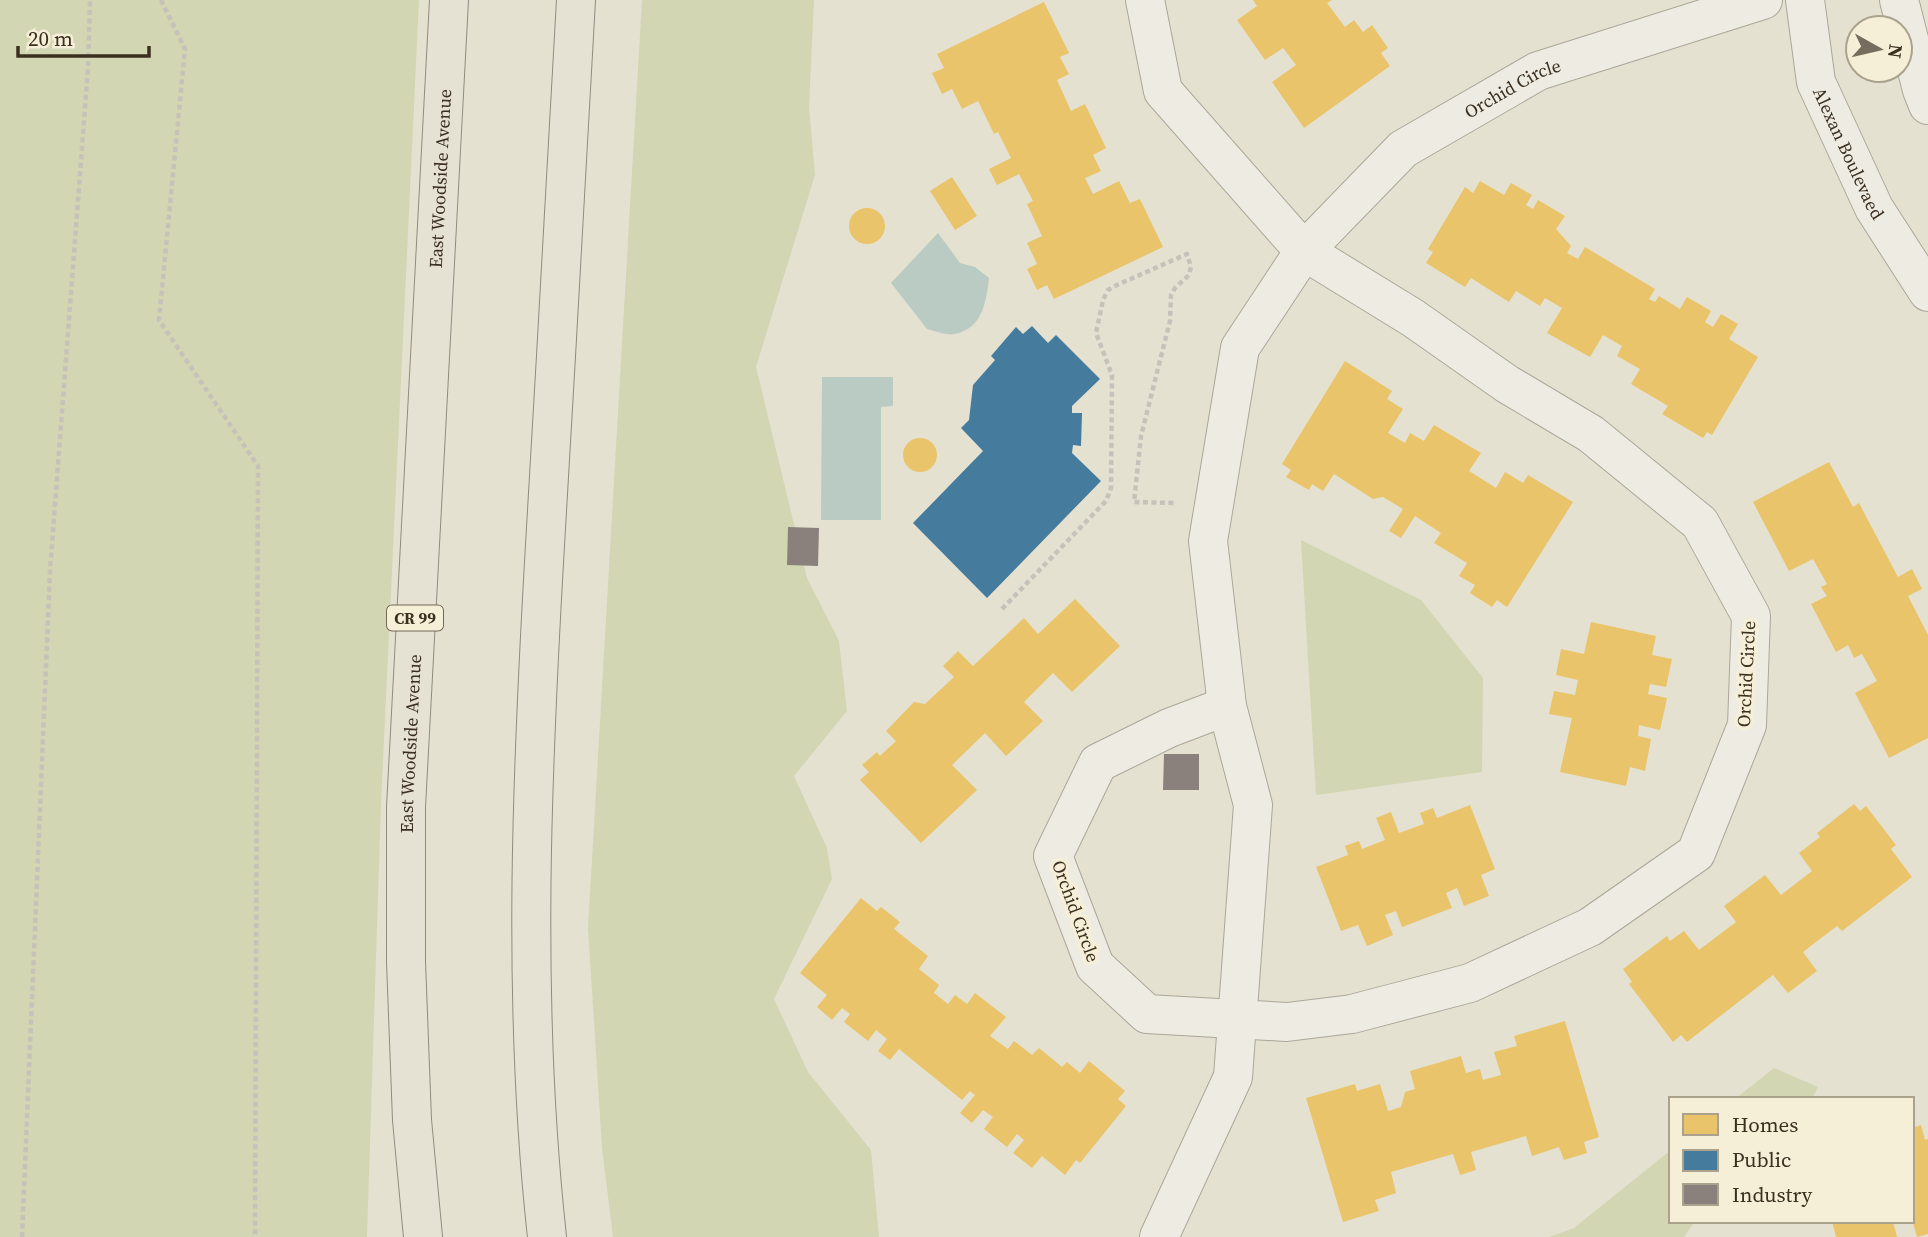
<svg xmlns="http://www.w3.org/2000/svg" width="1928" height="1237" font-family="'Source Serif 4',serif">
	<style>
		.green { fill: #d2d6b3 }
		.water { fill: #bacbc3 }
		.homes { fill: #e9c46a }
		.public { fill: #457b9d }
		.industry { fill: #8a817c }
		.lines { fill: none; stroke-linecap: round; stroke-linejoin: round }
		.minor-casing { stroke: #aba699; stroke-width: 40 }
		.primary-casing { stroke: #908b7f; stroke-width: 40 }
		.path { stroke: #c6c2b9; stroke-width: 4.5; stroke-dasharray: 5 3.5; stroke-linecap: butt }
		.minor { stroke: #eeebe2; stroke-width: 38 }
		.primary { stroke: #e5e1d3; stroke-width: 38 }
		.labels { text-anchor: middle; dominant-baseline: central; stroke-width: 7; stroke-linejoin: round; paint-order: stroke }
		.shield { fill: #f6efd7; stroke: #736957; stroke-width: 2 }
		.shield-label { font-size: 16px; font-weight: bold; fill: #3b2f20 }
		.street-label { font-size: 18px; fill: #3b2f20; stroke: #f6efd7 }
	</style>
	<rect width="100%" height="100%" fill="#e5e1d0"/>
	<g class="green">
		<polygon points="0,0 419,0 381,803 367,1237 0,1237"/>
		<polygon points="642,0 814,0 809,107 815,175 756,367 807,578 839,641 847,711 794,776 827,848 832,879 774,999 808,1072 871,1150 879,1237 613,1237 602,1148 588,928"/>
		<polygon points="1301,540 1421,600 1483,678 1482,772 1316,795"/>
		<polygon points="1774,1068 1818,1087 1812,1099 1735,1099"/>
		<polygon points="1671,1150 1671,1221 1695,1221 1684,1237 1549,1237 1574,1228"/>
	</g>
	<g class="water">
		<path d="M938,233L960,263L975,267L989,278C986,302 983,328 955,334C947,336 935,331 927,329L891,283Z"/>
		<polygon points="822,377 893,377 893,406 881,407 881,520 821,520"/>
	</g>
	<g class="homes">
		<polygon points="1253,0 1332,0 1327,3 1345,27 1354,20 1363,32 1372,25 1388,48 1381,53 1390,66 1304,128 1272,82 1296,65 1283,48 1265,60 1237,20 1257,6"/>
		<polygon points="1044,2 1069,53 1060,57 1069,74 1057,80 1071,111 1085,104 1106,148 1093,155 1101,171 1085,178 1093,194 1119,181 1130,203 1140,199 1163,247 1054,299 1047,285 1037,290 1027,269 1037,264 1027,243 1042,236 1027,204 1033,201 1019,174 997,185 989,169 1011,158 998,132 994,134 978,101 962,109 952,89 942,94 932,73 944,68 937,54"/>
		<polygon points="952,177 977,216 955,230 930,191"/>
		<polygon points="1480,181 1504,195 1511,183 1532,195 1526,205 1533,209 1538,200 1565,216 1556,229 1571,246 1567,253 1578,259 1585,247 1655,289 1649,299 1655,302 1659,296 1680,309 1687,297 1711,311 1705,322 1713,327 1721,314 1738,324 1729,339 1758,357 1712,435 1707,432 1703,438 1662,414 1668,406 1631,384 1640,369 1617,356 1622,346 1603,335 1590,357 1547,333 1562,308 1545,298 1540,306 1516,291 1509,302 1471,278 1465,287 1426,263 1433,252 1428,249 1465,187 1473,193"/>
		<circle cx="867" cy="226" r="18"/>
		<polygon points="1345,361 1392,391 1387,399 1403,409 1388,433 1405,443 1410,433 1424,441 1434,425 1481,453 1469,471 1496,488 1505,472 1523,483 1528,475 1573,502 1507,607 1497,600 1492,607 1470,593 1475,585 1459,576 1467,563 1434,543 1441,533 1415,516 1401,538 1389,531 1403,509 1383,497 1373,499 1334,474 1323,491 1312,484 1309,490 1286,477 1291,470 1282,464"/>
		<circle cx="920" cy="455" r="17"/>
		<polygon points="1829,462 1853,507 1859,503 1898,577 1912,569 1922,589 1908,596 1928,635 1928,738 1889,758 1855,693 1877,681 1862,654 1854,658 1848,645 1836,652 1811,604 1827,596 1821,587 1827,584 1813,559 1789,571 1753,502"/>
		<polygon points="1075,599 1120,646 1072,692 1053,673 1024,702 1043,721 1006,756 985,733 952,765 977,790 921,843 860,780 869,772 862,765 877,752 880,756 896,741 886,731 914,702 925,704 954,677 943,666 958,651 973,666 1024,618 1038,634"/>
		<polygon points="1591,622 1656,636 1652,655 1672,659 1666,687 1650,684 1648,694 1667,698 1660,730 1639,725 1638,736 1651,739 1645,771 1630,767 1626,786 1560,772 1572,718 1549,714 1554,691 1575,695 1578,680 1556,675 1561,649 1584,654"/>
		<polygon points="1854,804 1860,811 1866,806 1896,845 1891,849 1912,877 1842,931 1837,926 1803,952 1817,971 1788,993 1773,975 1687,1042 1681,1035 1673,1042 1629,984 1632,982 1623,969 1667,936 1670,941 1684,931 1699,950 1736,922 1724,906 1765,875 1781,895 1812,871 1799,853 1820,837 1817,833"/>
		<polygon points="1470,805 1495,869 1481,875 1489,896 1464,906 1457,888 1446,893 1452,908 1402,927 1396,911 1385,915 1393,935 1367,946 1358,925 1341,931 1316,867 1348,855 1345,846 1359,841 1362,849 1385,840 1376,818 1391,812 1399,833 1424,824 1420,813 1433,808 1437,818"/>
		<polygon points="861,898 877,911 881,907 900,922 894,929 928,956 919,969 939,985 934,993 948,1004 955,995 967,1004 975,993 1006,1017 990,1036 1008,1049 1014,1041 1032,1055 1039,1048 1062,1067 1067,1062 1080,1073 1089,1061 1125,1091 1118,1099 1126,1106 1080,1163 1076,1160 1065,1175 1042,1156 1032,1168 1013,1153 1024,1140 1017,1134 1007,1147 984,1129 993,1117 983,1110 972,1123 960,1113 975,1095 970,1091 962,1100 899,1049 890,1060 878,1051 887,1039 876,1030 868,1041 844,1022 850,1014 842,1008 832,1020 817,1007 827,995 800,973"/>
		<polygon points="1565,1021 1599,1137 1584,1142 1587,1153 1564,1160 1559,1147 1532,1156 1526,1136 1471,1152 1476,1170 1460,1175 1453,1154 1391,1172 1396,1193 1375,1200 1379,1211 1343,1222 1306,1098 1355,1084 1357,1091 1380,1084 1388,1111 1401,1107 1405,1092 1415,1089 1410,1071 1461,1056 1466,1073 1480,1069 1483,1080 1501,1075 1494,1052 1517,1046 1514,1036"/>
		<polygon points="1921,1125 1925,1140 1928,1139 1928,1234 1917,1237 1912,1219 1912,1128"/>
		<polygon points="1832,1221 1893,1221 1897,1237 1836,1237"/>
	</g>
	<polygon class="public" points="1032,326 1048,343 1056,335 1100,379 1072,406 1072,413 1082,413 1081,446 1073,445 1072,453 1101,481 987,598 913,523 983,451 961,428 969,420 973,385 995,360 991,356 1016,327 1023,334"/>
	<g class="industry">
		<polygon points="788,527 819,528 818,566 787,565"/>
		<polygon points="1164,754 1199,754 1199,790 1163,790"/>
	</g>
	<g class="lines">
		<g class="minor-casing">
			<g id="minor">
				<polyline points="1145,0 1163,91 1304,251 1413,318 1507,384 1591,434 1700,523 1751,616 1747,725 1696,853 1590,927 1470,983 1352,1014 1287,1022 1147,1014 1095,966 1053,856 1098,763 1169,728 1227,706"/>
				<path id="s1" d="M1805,0L1816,82L1874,208L1928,292"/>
				<polyline points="1899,0 1922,90 1928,105"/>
				<path id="s2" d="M1159,1237L1233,1077L1253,805L1227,706L1208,541L1240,348L1304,251L1403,149L1538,71L1763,0"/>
			</g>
		</g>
		<g class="primary-casing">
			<g id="primary">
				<path id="s3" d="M423,1237L412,1120L406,962V807L449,0"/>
				<path d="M547,1237C521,1002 532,764 546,528C556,352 567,176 576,0"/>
			</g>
		</g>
		<g class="path">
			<polyline points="161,0 185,49 159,320 258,466 255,1237"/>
			<polyline points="1002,609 1106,501 1111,488 1112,375 1096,333 1103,300 1108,290 1117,285 1187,254 1191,267 1189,275 1175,288 1171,295 1170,321 1141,436 1134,502 1174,503"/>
			<polyline points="22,1237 50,571 88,68 90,0"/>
		</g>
		<use href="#minor" class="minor"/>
		<use href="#primary" class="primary"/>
	</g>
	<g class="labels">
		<rect class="shield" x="387" y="605.5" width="56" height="25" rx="5"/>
		<g class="shield-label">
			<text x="415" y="618">CR 99</text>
		</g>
		<g class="street-label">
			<text stroke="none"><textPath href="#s2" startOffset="1297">Orchid Circle</textPath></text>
			<text stroke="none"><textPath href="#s1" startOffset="161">Alexan Boulevaed</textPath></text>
			<text stroke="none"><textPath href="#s3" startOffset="1060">East Woodside Avenue</textPath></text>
			<text transform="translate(1746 674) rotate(-87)">Orchid Circle</text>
			<text stroke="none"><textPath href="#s3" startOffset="494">East Woodside Avenue</textPath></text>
			<text transform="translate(1076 911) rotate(70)">Orchid Circle</text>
		</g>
	</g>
	<rect x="1669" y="1097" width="245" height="126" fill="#f6efd7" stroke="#aba28e" stroke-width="2"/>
	<rect x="1683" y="1114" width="35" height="21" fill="#e9c46a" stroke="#aba28e" stroke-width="2"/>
	<text x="1732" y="1132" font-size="21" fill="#3b2f20">Homes</text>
	<rect x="1683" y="1150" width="35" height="21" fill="#457b9d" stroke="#aba28e" stroke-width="2"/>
	<text x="1732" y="1167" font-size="21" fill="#3b2f20">Public</text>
	<rect x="1683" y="1184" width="35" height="21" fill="#8a817c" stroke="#aba28e" stroke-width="2"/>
	<text x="1732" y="1202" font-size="21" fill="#3b2f20">Industry</text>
	<g transform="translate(1879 49) rotate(98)"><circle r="33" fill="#f6efd7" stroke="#aba28e" stroke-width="2"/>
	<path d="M0-5L12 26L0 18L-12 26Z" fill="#766d5e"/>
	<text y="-10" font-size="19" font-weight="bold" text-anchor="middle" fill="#3b2f20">N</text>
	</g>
	<path d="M18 46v10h131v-10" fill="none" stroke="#3b2f20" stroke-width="3.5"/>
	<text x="28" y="46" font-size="21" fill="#3b2f20" stroke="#f6efd7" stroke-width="5" paint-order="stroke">20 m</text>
</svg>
